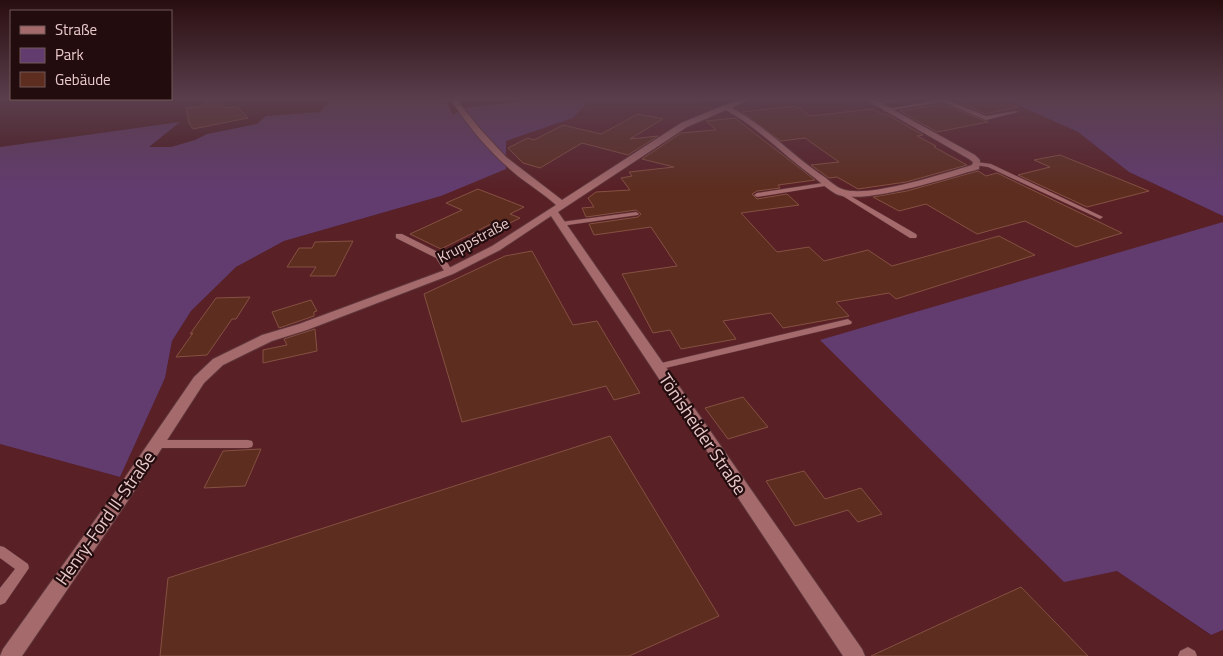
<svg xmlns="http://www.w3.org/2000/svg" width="1223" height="656" font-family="'Titillium Web',sans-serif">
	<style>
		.built { fill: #592026 }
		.green { fill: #623c6f }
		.building { fill: #5d2d1f; stroke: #855142 }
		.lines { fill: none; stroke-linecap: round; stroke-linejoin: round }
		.lane-casing { stroke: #5e3539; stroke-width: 1 }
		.street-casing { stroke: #5e3539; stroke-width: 2 }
		.lane { fill: #a46a6c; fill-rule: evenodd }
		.street { fill: #a46a6c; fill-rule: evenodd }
		.labels { text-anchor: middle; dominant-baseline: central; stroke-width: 4.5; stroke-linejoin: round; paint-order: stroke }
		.street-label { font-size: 15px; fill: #e9c9c9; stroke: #220c0e }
		.near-street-label { font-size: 18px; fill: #e9c9c9; stroke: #220c0e }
	</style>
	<rect width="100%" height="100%" fill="#4a191e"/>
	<polygon class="built" points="591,98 690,98 725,112 759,98 1002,98 1078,132 1129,172 1223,216 1223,222 1064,581 1117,571 1210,635 1223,630 1223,656 0,656 0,444 120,477 165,378 172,341 191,311 236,267 284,241 441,196 506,141 573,118"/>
	<g class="green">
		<polygon points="332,98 450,98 447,103 453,115 464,108 548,98 591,98 573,118 506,141 506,169 441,196 284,241 236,267 191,311 172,341 165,378 120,477 0,444 0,147 180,122 149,147 171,147 195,140 207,134 257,124 266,116 320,112"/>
		<polygon points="1002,98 1223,98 1223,216 1129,172 1078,132"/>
		<polygon points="1223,222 1223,630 1211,635 1117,571 1064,582 820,340"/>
	</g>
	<g class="building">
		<polygon points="981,98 994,98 1018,107 985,114 958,102"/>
		<polygon points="222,99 225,108 237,106 248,118 193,129 189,123 186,108 206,105 205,101"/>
		<polygon points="937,105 945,105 988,122 937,132 900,111"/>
		<polygon points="796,106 810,116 873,109 882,114 886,114 923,135 917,136 936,146 934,147 967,165 906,182 858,189 837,177 829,178 811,165 839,162 805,138 781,141 742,112"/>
		<polygon points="638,114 663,119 630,139 658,136 628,155 582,143 540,168 523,163 508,148 528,138 534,140 563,125 601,134"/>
		<polygon points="735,118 815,180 778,185 780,188 757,191 752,194 757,199 787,194 799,205 741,213 777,252 809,247 824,261 868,250 892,266 999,236 1035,255 896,299 889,293 836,302 849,316 783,328 771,313 723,321 736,339 681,349 670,330 653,333 622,274 677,266 651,227 594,235 589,224 638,217 641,214 636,210 586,217 582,208 594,207 588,198 596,192 630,190 621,178 632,176 629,172 674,167 642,159 681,133 716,130 706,121"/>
		<polygon points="1060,155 1149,191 1087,207 1018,175 1050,167 1034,160"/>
		<polygon points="978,171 986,176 997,173 1122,233 1076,247 1025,221 977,234 926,204 899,211 873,197 907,191"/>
		<polygon points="478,189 524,207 510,214 520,218 502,227 493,223 441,249 410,234 462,210 446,203"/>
		<polygon points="353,241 335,276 310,276 316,267 287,267 299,248 312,248 315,242"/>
		<polygon points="532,251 573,325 597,321 640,393 614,400 606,386 462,422 424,294 505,256"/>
		<polygon points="250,297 236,319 232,319 207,355 176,357 193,333 190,334 216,298"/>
		<polygon points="311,300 317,311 314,312 314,316 279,328 272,312"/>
		<polygon points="315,329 317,351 263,363 263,350 287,345 284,339"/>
		<polygon points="743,397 768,427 728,439 705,408"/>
		<polygon points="610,436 719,616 629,656 160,656 168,578"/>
		<polygon points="261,449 245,486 204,488 223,451"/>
		<polygon points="804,471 825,499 861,488 882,514 858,522 848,510 795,526 766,481"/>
		<polygon points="1021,587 1088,656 871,656 966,612"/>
	</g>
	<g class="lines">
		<g class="lane-casing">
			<g id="lane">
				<polygon points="901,98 914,98 875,105 873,104"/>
				<polygon points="960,98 949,101 986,116 1016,111 1018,112 986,120 943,102 885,111 883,110 943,99"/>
				<polygon points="977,162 991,164 1103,217 1100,219 1098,218 988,167 975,165 974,164"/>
				<polygon points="829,182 831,183 831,185 757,197 754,195 757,193"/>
				<polygon points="840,190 916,234 917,236 916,238 910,238 838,193 838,191"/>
				<polygon points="636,212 639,214 638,215 561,226 558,224 561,222"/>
				<polygon points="396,234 402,234 442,254 453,272 449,274 446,274 436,258 396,238"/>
				<polygon points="848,319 852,322 851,324 657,370 652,367 657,364"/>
				<polygon points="156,440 248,440 252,441 253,444 252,447 248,448 156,448 152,447 151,444 152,441"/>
				<polygon points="0,546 4,547 28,564 29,568 5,603 0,605 0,588 15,569 0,558"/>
				<polygon points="1188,647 1195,651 1197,656 1178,656 1180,651"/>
			</g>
		</g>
		<g class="street-casing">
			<path id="street" d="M454,98H461L459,103L481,130L506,157L562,200L681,123L742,98H752L732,108C764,125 790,153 820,174C827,178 834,186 842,189C867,199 945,173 972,165L973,162L969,159L863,98H872L975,155L980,160L979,169C950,177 862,206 836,194C829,190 821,183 815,178C784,156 759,128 726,110L687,127L558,212L862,649L865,656H843L551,216L500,250L453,274L307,330L272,341L223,365L204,383L127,502L22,656H0L3,649L115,492L194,377L213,359L262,335L299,324L445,270L492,246L556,205C544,194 531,186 518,176C492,155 471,130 453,103Z"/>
		</g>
		<use href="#lane" class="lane"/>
		<use href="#street" class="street"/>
	</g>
	<linearGradient id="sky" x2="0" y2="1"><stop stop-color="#290e10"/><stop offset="0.52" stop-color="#5a3e4c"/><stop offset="1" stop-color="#5a3e4c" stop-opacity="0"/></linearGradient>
	<rect width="1223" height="190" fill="url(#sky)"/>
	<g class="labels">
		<g class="street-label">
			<text transform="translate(473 240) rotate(-28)">Kruppstraße</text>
		</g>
		<g class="near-street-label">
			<text transform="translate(703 434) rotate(56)">Tönisheider Straße</text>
			<text transform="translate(105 518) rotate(-55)">Henry-Ford II-Straße</text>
		</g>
	</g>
	<rect x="10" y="10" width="162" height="90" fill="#220c0e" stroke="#725859"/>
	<rect x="20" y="26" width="25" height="8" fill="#a46a6c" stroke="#725859"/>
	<text x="55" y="35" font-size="15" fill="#e9c9c9">Straße</text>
	<rect x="20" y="48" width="25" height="15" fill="#623c6f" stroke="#725859"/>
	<text x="55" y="60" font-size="15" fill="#e9c9c9">Park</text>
	<rect x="20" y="72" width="25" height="15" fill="#5d2d1f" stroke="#725859"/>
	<text x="55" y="85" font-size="15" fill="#e9c9c9">Gebäude</text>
</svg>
